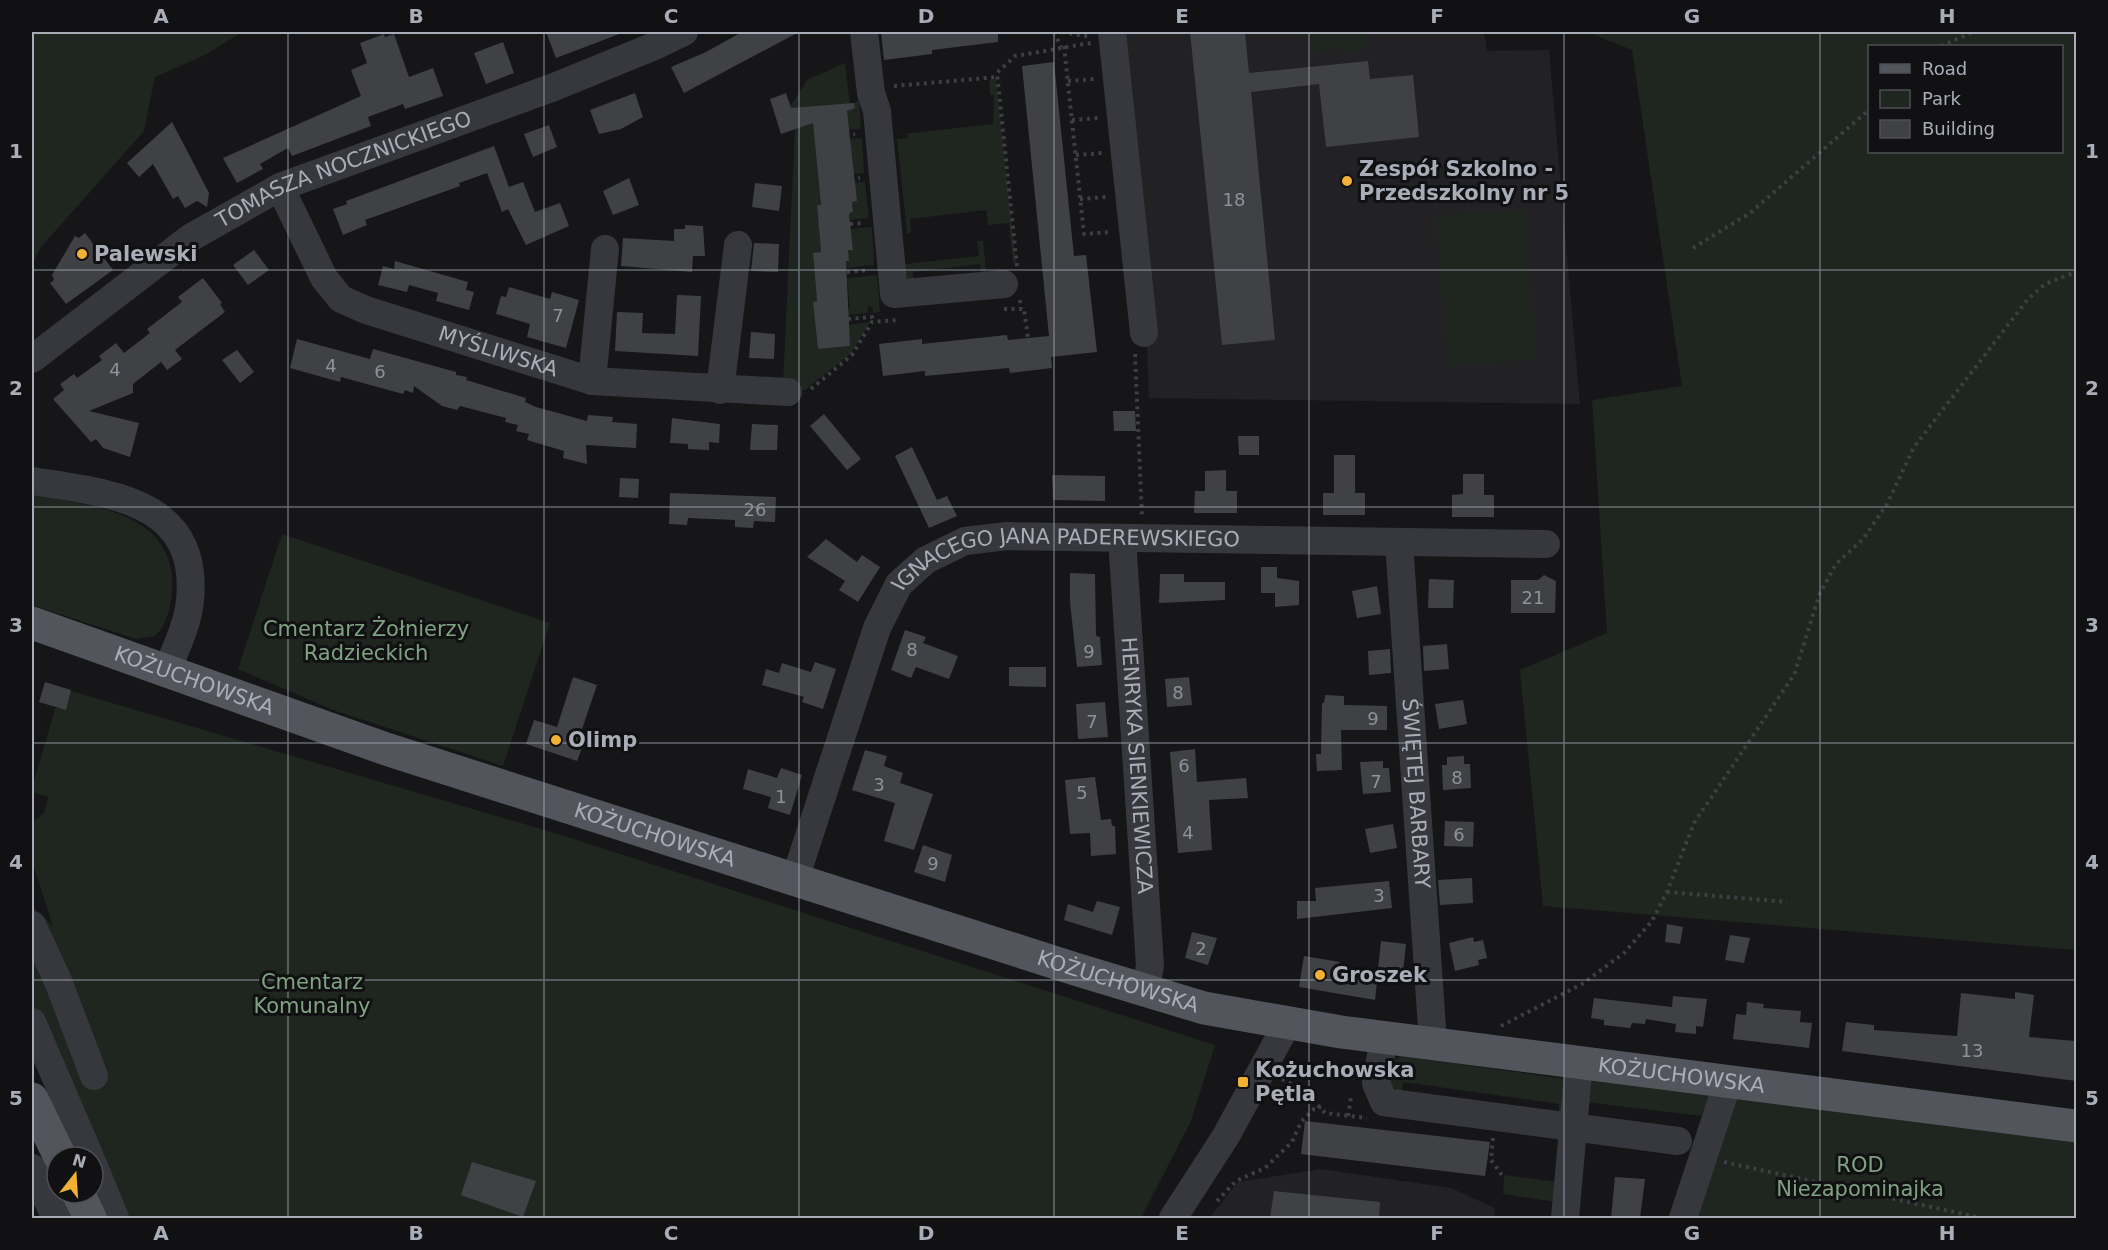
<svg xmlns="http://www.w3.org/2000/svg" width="2108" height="1250" font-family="'DejaVu Sans',sans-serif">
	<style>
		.built { fill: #222225 }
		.green { fill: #1e261f; fill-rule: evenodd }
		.building { fill: #404145 }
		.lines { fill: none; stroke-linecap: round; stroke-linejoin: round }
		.path { stroke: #3d3f44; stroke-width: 4; stroke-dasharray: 3 4.5; stroke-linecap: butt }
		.minor { stroke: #37383d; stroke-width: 28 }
		.major { stroke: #53555c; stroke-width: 33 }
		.grid { fill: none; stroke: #a8adb8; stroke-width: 1.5; stroke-opacity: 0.55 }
		.poi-dot { fill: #f2b134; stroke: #111113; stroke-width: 2 }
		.labels { text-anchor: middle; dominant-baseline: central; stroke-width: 6; stroke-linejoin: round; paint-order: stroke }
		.number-label { font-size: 18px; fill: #8e929b }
		.poi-label { font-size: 21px; font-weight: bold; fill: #a8adb8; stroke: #111113; text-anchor: start }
		.street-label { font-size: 21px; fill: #a8adb8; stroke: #111113 }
		.park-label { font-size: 21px; fill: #7fa381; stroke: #111113 }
		.neatline { fill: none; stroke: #a8adb8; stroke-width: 2 }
		.grid-label { font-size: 20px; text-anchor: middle; font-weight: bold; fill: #a8adb8 }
	</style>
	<rect width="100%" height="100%" fill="#161618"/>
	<g class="built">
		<polygon points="1120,32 1484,32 1487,51 1549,50 1580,404 1149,398 1144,280"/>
		<polygon points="1321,1169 1451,1188 1495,1208 1494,1218 1209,1218 1238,1182"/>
	</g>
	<g class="green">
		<polygon points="32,32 242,32 205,55 155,77 144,131 41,247 32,264"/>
		<path d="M1313,32H1365L1366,44C1359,51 1349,57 1341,48L1312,51L1310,33Z"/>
		<path d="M1587,32H2076V950L1543,906L1520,670L1607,633L1592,400L1682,386L1632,50ZM1870,46H2062V152H1870Z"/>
		<polygon points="845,63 850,105 859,100 861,129 846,130 847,108 829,110 828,105 812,107 821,205 817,206 818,219 822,219 819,228 821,252 813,254 817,301 813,302 818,349 850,346 848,325 870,322 851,353 805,390 788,390 783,384 795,129 790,107 807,80"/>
		<polygon points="996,79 1016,263 1013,264 1009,223 988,225 986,210 910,219 911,233 907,234 897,139 908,138 907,134 894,135 993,124 994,95 990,95 989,80"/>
		<path d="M862,138L864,173L851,174C854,162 853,150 847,139Z"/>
		<polygon points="865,182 869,218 850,220 849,213 853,212 852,202 857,201 851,183"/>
		<polygon points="1524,209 1536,359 1448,366 1436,216"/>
		<polygon points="872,227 874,265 846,268 848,250 853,250 851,229"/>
		<polygon points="977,241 983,241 987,277 982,279 980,264 913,272 914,286 908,284 899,252 905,264 979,256"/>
		<polygon points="877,275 880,312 873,313 872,306 867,307 868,313 847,315 847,309 850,308 847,278"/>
		<path d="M32,495C89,505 177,511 172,590C171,606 167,625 155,636L136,639L32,605Z"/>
		<polygon points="282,534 550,623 503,766 333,710 238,669"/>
		<polygon points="71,691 558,834 1215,1045 1191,1121 1141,1218 110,1218 32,1053 32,906 53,926 32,861 32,823 44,813 48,797 32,792 32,788 55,709"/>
		<polygon points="1400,1056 1573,1080 1558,1119 1559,1104 1403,1082 1402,1091 1398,1091 1390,1085 1392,1063"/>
		<polygon points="1586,1073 2076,1136 2076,1218 1693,1218 1727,1119 1585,1102"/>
		<polygon points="1504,1175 1558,1182 1556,1202 1503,1194"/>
	</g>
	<g class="building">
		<polygon points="546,32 622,32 622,33 556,58"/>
		<polygon points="742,32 799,32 684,93 671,67 706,52"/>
		<polygon points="881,32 998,32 998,42 932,50 932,54 884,60"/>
		<polygon points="1190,32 1245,32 1249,73 1368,61 1370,79 1413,75 1419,137 1326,147 1319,84 1251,92 1275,340 1222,345"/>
		<polygon points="384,34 385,37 394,34 409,77 433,68 443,96 405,109 403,104 368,117 371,126 292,156 288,148 260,164 263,169 237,183 223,158 361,96 351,70 367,63 360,43"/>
		<polygon points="503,42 514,73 486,84 474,53"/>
		<polygon points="1054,62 1074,256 1086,255 1097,352 1051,357 1052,368 1010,373 1009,368 925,376 925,371 883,376 879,344 922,339 922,344 1007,335 1008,340 1049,336 1022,66"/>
		<polygon points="635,93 643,117 621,129 599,134 590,110"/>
		<polygon points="786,93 791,108 854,103 855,108 847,111 857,201 852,202 853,212 849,213 853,250 848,250 849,261 846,261 850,346 818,349 813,302 817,301 813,253 821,252 817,205 821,205 813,123 781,134 770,99"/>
		<polygon points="172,122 209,193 207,207 197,201 185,208 178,196 173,199 153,164 139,177 127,163"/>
		<polygon points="549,125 557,147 533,157 524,134"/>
		<polygon points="494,146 509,187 523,182 535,212 560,203 569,226 526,245 508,209 502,212 487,173 459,183 460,186 365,220 367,225 343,235 333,209 347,204 346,201"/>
		<polygon points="629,178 639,205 613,215 603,191"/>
		<polygon points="755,183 782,186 779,211 752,207"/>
		<polygon points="685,225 703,226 705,256 693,256 692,272 621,266 623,238 674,241 674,229 685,229"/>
		<polygon points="85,233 113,270 66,304 50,283 54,280 52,275 75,236 79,238"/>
		<polygon points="754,243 779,244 778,272 751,271"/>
		<polygon points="254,250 269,270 248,285 233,265"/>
		<polygon points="395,261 468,282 466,290 474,292 469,310 436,301 438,293 409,285 407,292 378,285 383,266 394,269"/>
		<polygon points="203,278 222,303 220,304 225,312 175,350 182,359 167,370 161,362 133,384 133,393 89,411 139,423 130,457 103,448 96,439 91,442 53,399 64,390 60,384 74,374 77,378 102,360 99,356 116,343 124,353 150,333 147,329 182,302 178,297"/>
		<polygon points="509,287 550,299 552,292 579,300 566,348 527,337 530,324 496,314 501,296 506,297"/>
		<polygon points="677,295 701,296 698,356 615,351 617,312 643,313 642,333 675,334"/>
		<polygon points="751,332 775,334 774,359 749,358"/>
		<polygon points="297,339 370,359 373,349 456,372 456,375 467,377 466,380 526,398 525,402 536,407 587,421 588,415 613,417 612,422 637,424 636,448 586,445 587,464 563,458 564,451 527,440 529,434 516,431 518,425 505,422 506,418 460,406 457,410 442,406 414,386 413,393 405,390 403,394 341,377 340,382 290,368"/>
		<polygon points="237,350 254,372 240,383 222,360"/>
		<polygon points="1113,411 1135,411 1136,431 1114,431"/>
		<polygon points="824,414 861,459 847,470 810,426"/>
		<polygon points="672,418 720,424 719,443 709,442 709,450 688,449 688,444 670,443"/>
		<polygon points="752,424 778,425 777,450 750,450"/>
		<polygon points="1238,436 1259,436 1259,455 1239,455"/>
		<polygon points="912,447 937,500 947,496 957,516 929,528 895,456"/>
		<polygon points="1334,455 1355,455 1355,493 1365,493 1365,515 1323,515 1323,493 1334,493"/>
		<polygon points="1226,470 1226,491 1237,491 1237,513 1194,513 1195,491 1205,491 1205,471"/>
		<polygon points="1463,474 1484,474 1484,495 1494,495 1494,517 1452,517 1452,495 1463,494"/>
		<polygon points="1052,475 1105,476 1105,501 1053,500"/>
		<polygon points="620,478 639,479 638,498 619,497"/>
		<polygon points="670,493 776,497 775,522 754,521 753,528 735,527 735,520 688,518 687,525 669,524"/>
		<polygon points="826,539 857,562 862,555 880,567 858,602 839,590 845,581 807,557"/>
		<polygon points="1261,567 1277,567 1277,578 1299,581 1299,605 1275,607 1275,593 1261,593"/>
		<polygon points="1070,573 1095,574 1096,636 1100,637 1102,665 1077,667 1070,602"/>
		<polygon points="1160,574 1184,574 1184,582 1225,582 1225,600 1159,603"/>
		<polygon points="1544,575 1556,581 1555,613 1511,613 1511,580 1538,580"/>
		<polygon points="1429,579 1454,580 1453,608 1428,608"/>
		<polygon points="1377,586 1381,614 1357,618 1352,591"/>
		<polygon points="905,630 926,637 923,643 958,656 949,679 916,667 911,678 891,670"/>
		<polygon points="1447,644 1449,669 1424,671 1423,646"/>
		<polygon points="1390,649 1391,673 1369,675 1368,651"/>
		<polygon points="815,662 836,669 823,709 802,702 804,697 762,685 766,669 779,673 782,663 811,672"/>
		<polygon points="1009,667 1046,667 1046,687 1009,686"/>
		<polygon points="573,677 597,685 580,735 586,737 577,761 526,744 534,720 557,727"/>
		<polygon points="1189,677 1192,705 1167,707 1165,679"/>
		<polygon points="45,682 71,690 66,710 39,702"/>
		<polygon points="1325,695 1344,696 1344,705 1387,706 1387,730 1341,730 1342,770 1317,771 1316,754 1321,754 1322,703 1324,703"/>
		<polygon points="1463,700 1467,724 1439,729 1435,704"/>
		<polygon points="1105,702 1108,737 1078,739 1076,704"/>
		<polygon points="1195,749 1197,782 1246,778 1248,798 1209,800 1212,850 1178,853 1170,752"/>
		<polygon points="865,750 887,756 884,766 903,773 900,783 933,794 914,850 884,841 895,803 852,790"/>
		<polygon points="1464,756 1464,764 1470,764 1471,788 1443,790 1442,765 1447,765 1447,757"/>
		<polygon points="1383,761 1383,768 1389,768 1391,792 1363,794 1360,762"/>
		<polygon points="781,768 802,775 790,815 768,808 771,797 743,789 748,769 777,778"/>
		<polygon points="1095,777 1101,820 1111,819 1112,826 1115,826 1116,854 1091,856 1090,833 1070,834 1065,780"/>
		<polygon points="1445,821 1474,822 1473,847 1444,846"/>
		<polygon points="1393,824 1397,848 1370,853 1365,829"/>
		<polygon points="923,845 952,855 945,882 914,872"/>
		<polygon points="1472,878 1473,903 1440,905 1438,880"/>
		<polygon points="1389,881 1392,908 1297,919 1297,901 1316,901 1315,888"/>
		<polygon points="1097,901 1120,907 1112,935 1064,920 1068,904 1093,912"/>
		<polygon points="1667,924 1683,927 1680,944 1665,942"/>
		<polygon points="1192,932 1217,938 1208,965 1185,958"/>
		<polygon points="1730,935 1750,938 1744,963 1725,960"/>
		<polygon points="1473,937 1474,942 1483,940 1487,958 1478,960 1479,965 1455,971 1449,943"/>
		<polygon points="1381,941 1406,944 1403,972 1378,969"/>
		<polygon points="1304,956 1340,962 1338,976 1377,981 1375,1000 1299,987"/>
		<polygon points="2015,992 2034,995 2029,1037 2075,1041 2076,1081 1842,1051 1846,1022 1874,1025 1874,1030 1957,1036 1961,993 2015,999"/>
		<polygon points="1673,996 1707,999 1703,1027 1696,1026 1696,1034 1675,1032 1676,1024 1646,1019 1645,1024 1632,1023 1630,1028 1604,1025 1604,1020 1591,1018 1594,998 1672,1007"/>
		<polygon points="1747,1002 1764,1004 1763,1008 1801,1011 1800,1022 1812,1023 1809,1048 1733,1039 1736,1014 1746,1015"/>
		<polygon points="1305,1121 1490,1142 1485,1176 1301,1154"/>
		<polygon points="472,1162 536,1181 523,1217 461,1195"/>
		<polygon points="1615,1177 1645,1179 1640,1218 1611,1218"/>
		<polygon points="1274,1191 1380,1202 1379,1218 1270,1218"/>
	</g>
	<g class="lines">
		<g class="path">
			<polyline points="1054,32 1061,47"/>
			<polyline points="1062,32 1091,37"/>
			<polyline points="1064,46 1084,234 1111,232"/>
			<polyline points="1941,46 1973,32"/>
			<polyline points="1068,81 1095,79"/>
			<polyline points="894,86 998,77"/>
			<polyline points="1072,120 1099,118"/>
			<polyline points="846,135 855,134"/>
			<polyline points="1076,155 1103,153"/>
			<polyline points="851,179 860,178"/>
			<polyline points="1080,199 1106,197"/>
			<polyline points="850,224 864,223"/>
			<polyline points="1693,248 1750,213 1870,109"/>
			<polyline points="1017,266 997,73 1015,56 1091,43"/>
			<polyline points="847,272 869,270"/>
			<polyline points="1020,300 1021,309"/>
			<polyline points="1004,309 1024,309 1028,338"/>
			<polyline points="848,319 872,317 872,322"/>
			<polyline points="1135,354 1142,517"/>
			<polyline points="811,389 852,355 872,322 898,320"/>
			<polyline points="1667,892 1787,902"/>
			<polyline points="1501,1026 1582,984 1624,953 1652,921 1667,892 1694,823 1794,675 1820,593 1836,564 1863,539 1887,504 1914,447 2028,299 2045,284 2076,272"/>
			<polyline points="1282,1079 1306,1092 1325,1113 1367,1118"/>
			<polyline points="1348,1116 1351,1097"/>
			<polyline points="1493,1138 1491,1160 1504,1178"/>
			<polyline points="1724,1162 1982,1218"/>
			<polyline points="1217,1201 1236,1181 1265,1168 1292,1142 1301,1122 1314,1109 1321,1107"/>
		</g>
		<g class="minor">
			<polyline points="864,32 871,93 877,111 894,294 1004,284"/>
			<polyline points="1112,32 1144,333"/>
			<path id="s1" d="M280,187L324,278L341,299L366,310L592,381L788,392"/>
			<path id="s2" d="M32,359L190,238L280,187L554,87L657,45L684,32"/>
			<polyline points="592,381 605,249"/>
			<polyline points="720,390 738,245"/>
			<path d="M32,481C105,493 200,498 190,600C188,624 176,648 167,670"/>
			<path id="s3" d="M1122,538L1150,966L1145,991"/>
			<path id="s4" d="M1399,542L1433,1043"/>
			<path id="s5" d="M795,879L877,628L899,584L926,560L965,541L1007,536L1546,544"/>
			<polyline points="32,925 58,981 94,1076"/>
			<polyline points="32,1022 90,1157"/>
			<polyline points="1384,1038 1376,1083 1384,1102 1678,1141"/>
			<polyline points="93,1164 115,1218"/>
			<polyline points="32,1168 56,1218"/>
			<polyline points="1173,1218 1226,1136 1287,1024"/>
			<polyline points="1565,1218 1579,1062"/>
			<polyline points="1683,1218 1728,1082"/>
		</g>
		<g class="major">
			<path id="s6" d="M32,623L386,749L1075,969L1204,1008L1341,1032L2076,1126"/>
			<polyline points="32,1099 60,1157"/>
			<polyline points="78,1193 90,1218"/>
		</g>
	</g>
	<path class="grid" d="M288,32V1218M544,32V1218M799,32V1218M1054,32V1218M1309,32V1218M1564,32V1218M1820,32V1218M32,270H2076M32,507H2076M32,743H2076M32,980H2076"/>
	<g class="poi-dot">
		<circle cx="1347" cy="181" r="6"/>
		<circle cx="82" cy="254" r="6"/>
		<circle cx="556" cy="740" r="6"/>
		<circle cx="1320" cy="975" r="6"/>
		<rect x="1237" y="1076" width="12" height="12" rx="3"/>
	</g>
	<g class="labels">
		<g class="number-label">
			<text x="1234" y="199">18</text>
			<text x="558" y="315">7</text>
			<text x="331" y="365">4</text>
			<text x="115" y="369">4</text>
			<text x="380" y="371">6</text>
			<text x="755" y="509">26</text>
			<text x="1533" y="597">21</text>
			<text x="912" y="649">8</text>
			<text x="1089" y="651">9</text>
			<text x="1178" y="692">8</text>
			<text x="1373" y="718">9</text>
			<text x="1092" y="721">7</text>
			<text x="1184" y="765">6</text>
			<text x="1457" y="777">8</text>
			<text x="1376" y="781">7</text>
			<text x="879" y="784">3</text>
			<text x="1082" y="792">5</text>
			<text x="781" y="796">1</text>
			<text x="1188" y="832">4</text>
			<text x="1459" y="834">6</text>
			<text x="933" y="863">9</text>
			<text x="1379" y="895">3</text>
			<text x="1201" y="948">2</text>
			<text x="1972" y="1050">13</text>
		</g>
		<g class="poi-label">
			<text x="1359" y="169">Zespół Szkolno -<tspan x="1359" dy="24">Przedszkolny nr 5</tspan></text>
			<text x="94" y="254">Palewski</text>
			<text x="568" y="740">Olimp</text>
			<text x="1332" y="975">Groszek</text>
			<text x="1255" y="1070">Kożuchowska<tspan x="1255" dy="24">Pętla</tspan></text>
		</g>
		<g class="street-label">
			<text stroke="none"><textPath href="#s2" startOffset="368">TOMASZA NOCZNICKIEGO</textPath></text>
			<text stroke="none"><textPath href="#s1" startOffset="294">MYŚLIWSKA</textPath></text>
			<text stroke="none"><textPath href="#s5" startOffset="488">IGNACEGO JANA PADEREWSKIEGO</textPath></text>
			<text stroke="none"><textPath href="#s6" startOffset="172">KOŻUCHOWSKA</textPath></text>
			<text stroke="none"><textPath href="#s3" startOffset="228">HENRYKA SIENKIEWICZA</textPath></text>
			<text stroke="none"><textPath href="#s4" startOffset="252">ŚWIĘTEJ BARBARY</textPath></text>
			<text stroke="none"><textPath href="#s6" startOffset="658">KOŻUCHOWSKA</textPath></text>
			<text stroke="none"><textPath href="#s6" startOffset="1144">KOŻUCHOWSKA</textPath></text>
			<text stroke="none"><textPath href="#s6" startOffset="1716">KOŻUCHOWSKA</textPath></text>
		</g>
		<g class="park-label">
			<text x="366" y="629">Cmentarz Żołnierzy<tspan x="366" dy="24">Radzieckich</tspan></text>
			<text x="312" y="982">Cmentarz<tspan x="312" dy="24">Komunalny</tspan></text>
			<text x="1860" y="1165">ROD<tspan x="1860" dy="24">Niezapominajka</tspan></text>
		</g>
	</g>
	<rect width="2108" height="1250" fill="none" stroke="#111113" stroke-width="66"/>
	<rect x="1868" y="45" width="195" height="108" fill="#111113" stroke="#4d4f55" stroke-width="1.5"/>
	<rect x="1880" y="64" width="30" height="9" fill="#53555c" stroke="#4d4f55" stroke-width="1.5"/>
	<text x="1922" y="75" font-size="18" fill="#a8adb8">Road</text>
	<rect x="1880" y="90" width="30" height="18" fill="#1e261f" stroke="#4d4f55" stroke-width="1.5"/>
	<text x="1922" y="105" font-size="18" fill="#a8adb8">Park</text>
	<rect x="1880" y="120" width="30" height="18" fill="#404145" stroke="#4d4f55" stroke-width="1.5"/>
	<text x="1922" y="135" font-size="18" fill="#a8adb8">Building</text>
	<g transform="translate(75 1175) rotate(17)"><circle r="28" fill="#111113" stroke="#4d4f55" stroke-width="1.5"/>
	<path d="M0-4.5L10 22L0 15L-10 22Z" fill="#f2b134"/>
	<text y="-9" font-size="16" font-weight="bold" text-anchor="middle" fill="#a8adb8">N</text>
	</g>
	<rect x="33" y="33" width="2042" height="1184" class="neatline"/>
	<g class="grid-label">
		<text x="161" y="23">A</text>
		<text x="416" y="23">B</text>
		<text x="671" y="23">C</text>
		<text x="926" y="23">D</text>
		<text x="1182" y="23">E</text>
		<text x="1437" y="23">F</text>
		<text x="1692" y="23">G</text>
		<text x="1947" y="23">H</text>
		<text x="16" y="158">1</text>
		<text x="2092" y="158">1</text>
		<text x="16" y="395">2</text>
		<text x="2092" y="395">2</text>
		<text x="16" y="632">3</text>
		<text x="2092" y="632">3</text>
		<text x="16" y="869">4</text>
		<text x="2092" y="869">4</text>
		<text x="16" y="1105">5</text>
		<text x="2092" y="1105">5</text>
		<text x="161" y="1240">A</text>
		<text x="416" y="1240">B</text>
		<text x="671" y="1240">C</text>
		<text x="926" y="1240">D</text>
		<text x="1182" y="1240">E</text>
		<text x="1437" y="1240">F</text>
		<text x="1692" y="1240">G</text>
		<text x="1947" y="1240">H</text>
	</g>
</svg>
